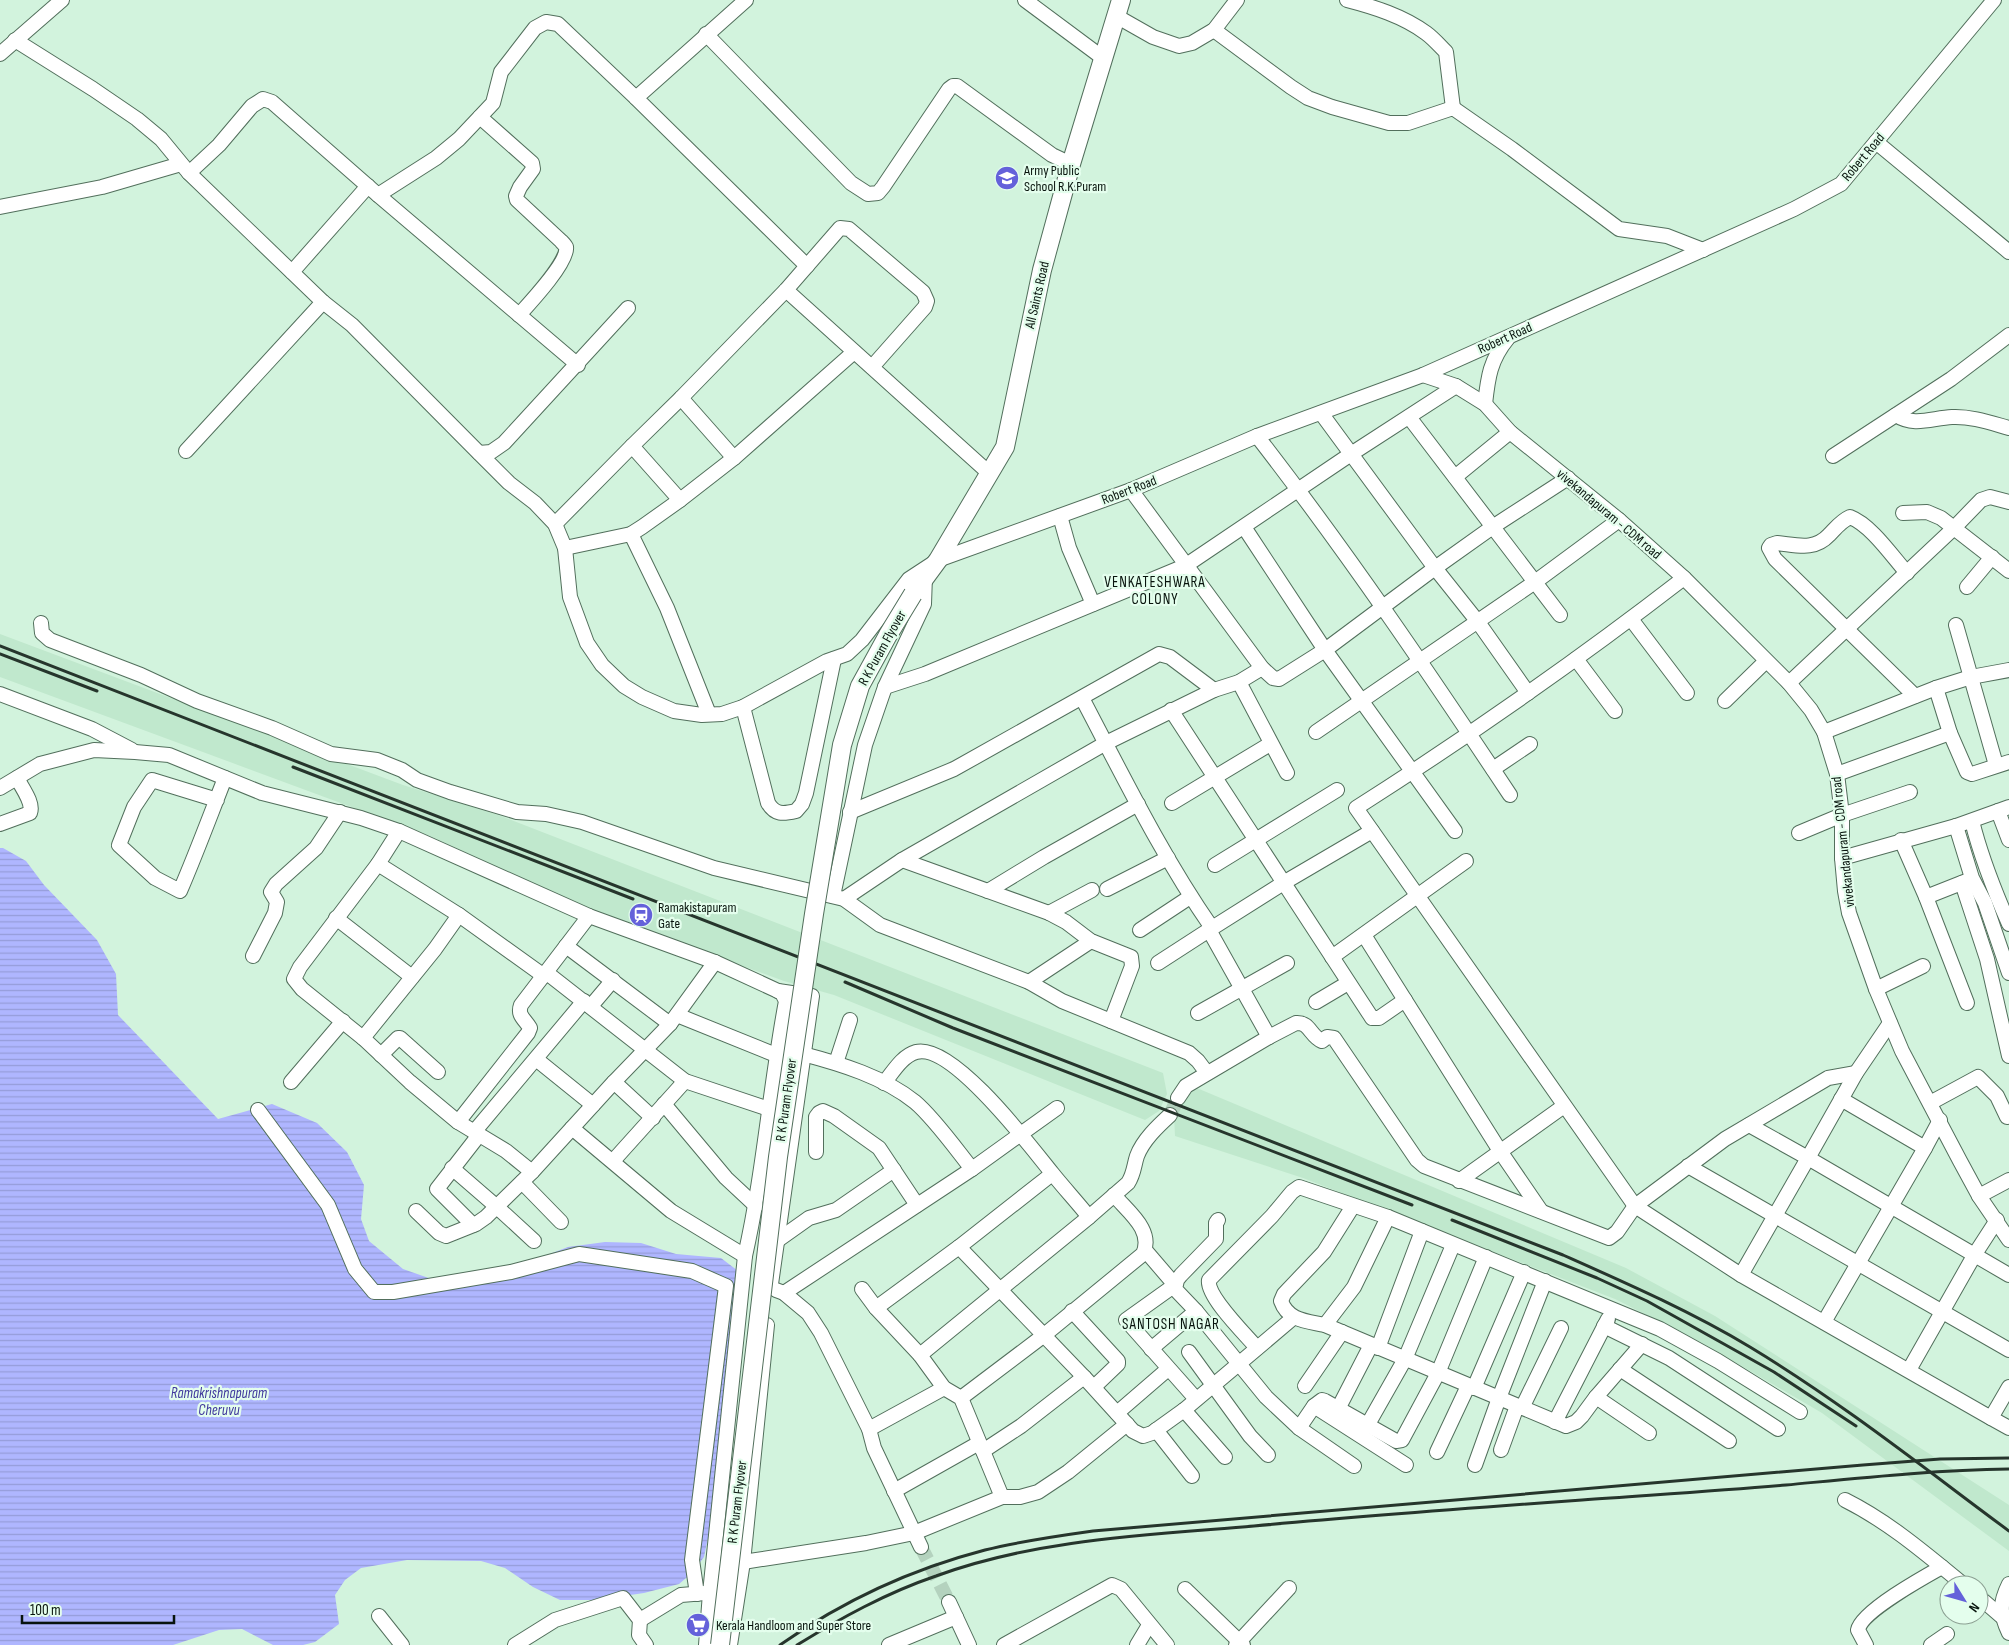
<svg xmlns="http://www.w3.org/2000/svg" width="2009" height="1645" font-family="'Sofia Sans Condensed',sans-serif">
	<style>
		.built { fill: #c0e8cd }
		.water { fill: url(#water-rules) }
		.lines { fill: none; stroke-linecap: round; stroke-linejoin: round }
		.minor-tunnel { stroke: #b4d2be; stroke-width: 14; stroke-dasharray: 14 7; stroke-linecap: butt }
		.minor-casing { stroke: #526f5c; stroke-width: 16 }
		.major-casing { stroke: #526f5c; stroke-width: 20 }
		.minor { stroke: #fff; stroke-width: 14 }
		.major { stroke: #fff; stroke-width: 18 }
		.rail { stroke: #26352c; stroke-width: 3 }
		.major-bridge-casing { stroke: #526f5c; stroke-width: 20; stroke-linecap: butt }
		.major-bridge { stroke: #fff; stroke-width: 18 }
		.labels { text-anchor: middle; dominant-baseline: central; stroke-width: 4.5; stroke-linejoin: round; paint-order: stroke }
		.street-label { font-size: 14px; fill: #08140d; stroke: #e4feed }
		.poi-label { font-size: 14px; fill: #08140d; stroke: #e4feed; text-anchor: start }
		.neighbourhood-label { font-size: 15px; letter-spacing: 1px; fill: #08140d; stroke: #e4feed }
		.water-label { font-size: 15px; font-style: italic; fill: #3e369c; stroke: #e4feed }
	</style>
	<defs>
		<pattern id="water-rules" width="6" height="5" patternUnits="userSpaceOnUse" patternTransform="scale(1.25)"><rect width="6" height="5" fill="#afb6ff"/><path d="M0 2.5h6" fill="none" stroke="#959cd9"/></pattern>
	</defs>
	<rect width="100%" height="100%" fill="#d2f3dd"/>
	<g class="built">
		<polygon points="0,634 403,785 501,816 1163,1073 1167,1094 1159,1111 1145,1120 834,995 784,981 604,916 430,836 0,677"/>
		<polygon points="1192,1086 1626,1268 1715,1316 2009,1505 2009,1551 1822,1413 1702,1343 1615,1299 1303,1178 1175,1136 1174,1116 1181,1100"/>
	</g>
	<polygon class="water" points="0,848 3,848 26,861 44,885 97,940 116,974 118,1015 218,1119 272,1104 317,1123 347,1152 364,1185 361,1219 369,1241 403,1269 440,1282 465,1287 489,1281 518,1266 568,1247 605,1242 641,1243 676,1254 721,1258 742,1274 717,1494 704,1557 692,1573 679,1584 644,1593 596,1600 560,1600 533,1587 505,1568 481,1561 407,1560 361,1568 345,1580 335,1595 339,1624 315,1642 303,1645 273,1645 242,1629 219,1630 173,1645 0,1645"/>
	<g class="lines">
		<g class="minor-tunnel">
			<polyline points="1170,1115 1178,1098"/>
			<polyline points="921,1547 949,1602"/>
		</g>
		<g class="minor-casing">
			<g id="minor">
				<polyline points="746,0 636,98 807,266"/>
				<polyline points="1025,0 1103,58"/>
				<path d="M1347,0C1374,7 1403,16 1426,33C1433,38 1440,46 1446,52L1453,108"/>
				<polyline points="1116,16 1153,37 1179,46 1192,43 1214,30 1237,0"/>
				<polyline points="1214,30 1291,87 1308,98 1332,107 1389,123 1408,123 1453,108 1512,149 1619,229 1667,236 1703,250"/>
				<polyline points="706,34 851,183 868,194 878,193 883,187 949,89 953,86 957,86 1052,155 1071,164"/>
				<polyline points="15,40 93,89 137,119 161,139 189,173 323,302 352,325 479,453 509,483 535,503 555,524 565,548 570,597 587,643 602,665 624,686 642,697 674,711 702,715 722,714 743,707 827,661 847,654 862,640 909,579 938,560 1131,490 1257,436 1423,375 1794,209 1841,184 1994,0"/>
				<polyline points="0,54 62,0"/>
				<path d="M480,117L532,163L533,169L520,187L516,196L517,200L561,241C563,243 565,245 566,247C569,261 529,304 519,315"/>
				<polyline points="1876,142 2009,252"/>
				<polyline points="189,173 219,145 252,106 263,99 272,102 378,195 578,365"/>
				<polyline points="378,195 436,158 459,139 493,103 501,72 535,28 546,22 558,24 636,98"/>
				<polyline points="0,207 102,187 181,164"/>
				<polyline points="292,272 368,186"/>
				<polyline points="786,290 989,473"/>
				<polyline points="1423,375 1456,386 1485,404 1510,432 1619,520 1684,578 1789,683 1811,710 1824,732 1837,774 1842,815 1842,858 1845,891 1849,913 1876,989 1902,1051 1960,1161 1979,1196 2009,1240"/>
				<polyline points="681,398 734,458"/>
				<path d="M1485,404C1488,377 1490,360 1508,338"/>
				<polyline points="1321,413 1435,568 1478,622 1528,693"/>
				<path d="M1896,415C1914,427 1932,418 1952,417C1971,416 1991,423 2009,428"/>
				<polyline points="1409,417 1560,615"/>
				<path d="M1257,436C1347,552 1429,673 1510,795"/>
				<polyline points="632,446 680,500"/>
				<polyline points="186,451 323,302"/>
				<polyline points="479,453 491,452 504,443 628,308"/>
				<polyline points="1833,456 1951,379 2009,335"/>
				<polyline points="1455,477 1510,432"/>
				<polyline points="1131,490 1262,668 1273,678 1279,679 1325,650 1435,568 1494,526 1568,478"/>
				<polyline points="1903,513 1927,512 1941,518 2009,571"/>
				<polyline points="1060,516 1069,548 1093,604"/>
				<polyline points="555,524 632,446 681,398 786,290 840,228 849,229 923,292 927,301 925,307 872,367"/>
				<polyline points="1244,527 1325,650 1455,831"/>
				<polyline points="631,534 667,608 709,714"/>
				<polyline points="565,548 631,534 642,527 680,500 734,458 854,352"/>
				<path d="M1907,573C1892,556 1871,525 1850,517C1841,521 1836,528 1829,535C1814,551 1797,545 1777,543L1771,545L1769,548L1775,559L1915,696"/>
				<path d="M1684,578C1578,660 1469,736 1356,808L1635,1206L1741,1275L1991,1418L2009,1387"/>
				<polyline points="1967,587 1992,557"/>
				<polyline points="1631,619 1687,693"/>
				<polyline points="41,623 42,633 50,640 141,675 197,701 272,728 331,754 377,760 402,770 417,780 450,792 517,812 546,814 582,822 714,868 844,899 880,925 1029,982 1062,1001 1189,1053 1198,1061 1207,1073"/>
				<polyline points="1956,625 1996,765"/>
				<polyline points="1576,659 1615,711"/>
				<polyline points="1239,682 1287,773"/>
				<polyline points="1789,683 1954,528 1981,500 1990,497 2009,502"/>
				<polyline points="885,687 925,674 1185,566 1351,454 1456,386"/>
				<polyline points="1936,688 1950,733 1967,772 1972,774 2009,762"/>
				<polyline points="0,694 92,729 132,750"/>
				<path d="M1082,698C1123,776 1162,856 1212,928"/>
				<polyline points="1725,701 1766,661"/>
				<path d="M743,707L768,803C775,815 783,814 796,811L802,804L806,793L834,659"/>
				<polyline points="1171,710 1370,1015 1372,1018 1379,1018 1405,1000"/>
				<polyline points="1316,732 1535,582 1619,520"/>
				<polyline points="1824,732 1936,688 1971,677 2009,670"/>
				<polyline points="1493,769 1530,744"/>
				<polyline points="1837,774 1950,733"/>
				<polyline points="0,788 40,764 94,750 135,752 169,755 262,793 361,818 399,831 589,916 715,962 778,991 812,996 771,1284"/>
				<path d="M217,800L152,780L134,807L119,845L155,878L180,891C196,854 210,816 225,778"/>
				<polyline points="1172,803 1270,744"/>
				<polyline points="1998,811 2009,840"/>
				<polyline points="850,812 954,769 1159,654 1170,657 1214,690"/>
				<path d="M1972,821C1981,857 1994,890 2009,924"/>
				<path d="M0,824L30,813C34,803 22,788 17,778"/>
				<polyline points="1956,826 1972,878 1985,903 2009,973"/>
				<polyline points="399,831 378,864 300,967 294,979 302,989 363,1038 410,1082 458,1122 506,1151 532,1172"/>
				<path d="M1372,831L1285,882L1209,930L1269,1037L1296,1023C1310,1022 1310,1036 1322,1041L1327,1037L1334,1038L1417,1160L1424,1166L1609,1238L1617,1232L1635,1206L1725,1139L1828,1078L1856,1073"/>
				<polyline points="1799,833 1842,815 1910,792"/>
				<polyline points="1901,840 1926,897 1967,1003"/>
				<polyline points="1842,858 1956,826 2009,807"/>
				<polyline points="902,860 1049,913 1066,922 1091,941 1131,957 1132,966 1111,1021"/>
				<polyline points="378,864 459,915 544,976"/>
				<polyline points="1215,865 1337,790"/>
				<polyline points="1962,883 1987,959 2009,1056"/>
				<polyline points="1107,889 1168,858"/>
				<polyline points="988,891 1044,857 1138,804"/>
				<polyline points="833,896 865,745 885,687 924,604 925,576"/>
				<polyline points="1926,897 1969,880"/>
				<polyline points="844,899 902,860 1106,743 1214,690 1239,682 1262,668"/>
				<polyline points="1049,913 1092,890"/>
				<polyline points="336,918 412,977"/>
				<polyline points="1140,930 1190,897"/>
				<polyline points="1364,935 1500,1151 1541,1211"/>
				<polyline points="566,946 670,1024"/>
				<polyline points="253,956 275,913 277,902 271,892 276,884 316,848 340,812"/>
				<polyline points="1332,957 1466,861"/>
				<polyline points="1158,963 1209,930"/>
				<polyline points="547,973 685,1081 769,1109"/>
				<polyline points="1029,982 1091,941"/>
				<polyline points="1876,989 1923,966"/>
				<polyline points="1316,1002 1348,983"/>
				<polyline points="591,1006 613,980"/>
				<polyline points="1198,1013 1287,963"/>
				<polyline points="677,1015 776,1055"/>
				<polyline points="1890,1023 1856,1073 1808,1158 2009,1275"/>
				<polyline points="363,1038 435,949 459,915"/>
				<path d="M803,1054C841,1064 884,1077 915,1102C934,1118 956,1149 972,1169"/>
				<polyline points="381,1055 398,1038 400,1038 438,1072"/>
				<polyline points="536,1059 593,1105"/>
				<polyline points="836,1063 850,1020"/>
				<polyline points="291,1082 343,1021"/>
				<polyline points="614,1082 653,1118"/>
				<path d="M884,1083C893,1072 902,1056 916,1052C952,1042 1031,1147 1052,1173C1064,1188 1077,1202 1089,1217"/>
				<polyline points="1178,1098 1186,1086 1269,1037"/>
				<polyline points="1841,1099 1925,1148"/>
				<polyline points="1930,1103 1978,1077 1997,1096 2007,1117"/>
				<polyline points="664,1104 726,1178 756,1206"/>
				<polyline points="258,1110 328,1205 355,1269 374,1292 393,1292 511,1272 579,1254 692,1271 726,1286 692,1560 697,1594"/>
				<path d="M458,1122L528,1033L530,1028C525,1019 517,1016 521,1005L589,916"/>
				<polyline points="572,1128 671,1211 745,1256"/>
				<polyline points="474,1132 584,1001"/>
				<polyline points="816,1152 816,1117 819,1113 823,1111 834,1116 879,1148 917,1205"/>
				<polyline points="613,1161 685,1081"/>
				<polyline points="1688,1166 2009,1350"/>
				<polyline points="452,1168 497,1207 534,1241"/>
				<polyline points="1459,1181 1564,1106"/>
				<polyline points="522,1182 561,1222"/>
				<polyline points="1979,1196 2009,1180"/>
				<path d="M1353,1206L1324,1252L1284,1294L1281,1301C1288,1321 1307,1321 1325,1325L1566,1426L1576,1422L1582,1416L1596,1397L1642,1344"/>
				<polyline points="416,1211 439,1233 446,1236 476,1224 486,1217 532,1172 614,1082 670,1024 715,962"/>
				<polyline points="1218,1220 1216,1223 1216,1239 1181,1275 1177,1280 1175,1289 1196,1311 1266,1397 1299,1428 1354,1466"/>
				<polyline points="473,1225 437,1189 479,1135"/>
				<polyline points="778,1240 809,1218 836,1210 894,1170"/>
				<polyline points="959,1247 1084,1377 1133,1431 1143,1436 1152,1433 1184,1410 1293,1318"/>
				<polyline points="1145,1250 1175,1285 1126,1320 1196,1399"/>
				<polyline points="1741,1275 1808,1158 1749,1125"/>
				<polyline points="862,1289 876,1308 920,1355"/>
				<polyline points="776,1290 784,1293 808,1313 821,1333 869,1429 874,1448 921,1547"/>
				<polyline points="784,1293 972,1169 1057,1108"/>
				<polyline points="876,1308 959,1247 1052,1174"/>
				<polyline points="1072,1311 1118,1361 1118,1364 1094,1387"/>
				<polyline points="1824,1322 1925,1148 1940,1120"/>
				<polyline points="1325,1325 1354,1287 1388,1217"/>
				<polyline points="1604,1326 1669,1358 1778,1429"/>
				<path d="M1257,1348C1246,1335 1206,1296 1209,1280L1272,1216L1292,1192L1299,1187L1388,1217L1660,1329L1718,1361L1800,1412"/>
				<polyline points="1378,1348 1422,1231"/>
				<polyline points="1151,1349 1196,1311"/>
				<polyline points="1189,1352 1250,1436 1268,1455"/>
				<polyline points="1620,1369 1729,1441"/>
				<polyline points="1909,1370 1975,1254 1997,1220"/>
				<polyline points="1305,1386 1342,1332"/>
				<polyline points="1474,1388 1524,1272"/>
				<polyline points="1596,1397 1649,1433"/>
				<path d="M961,1398L1043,1336L1143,1254C1154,1230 1128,1212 1114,1195"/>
				<polyline points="1314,1406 1406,1465"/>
				<polyline points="1522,1408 1561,1328"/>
				<polyline points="1338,1409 1371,1345"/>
				<polyline points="1184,1410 1225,1457"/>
				<polyline points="1117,1413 1168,1369"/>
				<polyline points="1991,1418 2009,1428"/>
				<polyline points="1555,1422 1608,1319"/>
				<polyline points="1367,1426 1405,1359 1453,1245"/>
				<polyline points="1299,1428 1314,1406 1322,1400 1325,1401 1396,1441 1402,1440 1438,1373 1486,1257"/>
				<polyline points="869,1429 944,1388"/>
				<polyline points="1156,1430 1192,1476"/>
				<polyline points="1501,1450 1517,1406"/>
				<polyline points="983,1451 1021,1426 1084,1377"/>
				<polyline points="1437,1452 1468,1386"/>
				<polyline points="1475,1465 1499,1398 1545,1281"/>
				<polyline points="894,1491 979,1443"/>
				<path d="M1002,1497L961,1398L944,1388L920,1355L1089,1217L1128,1183C1134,1174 1134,1165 1137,1156C1143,1140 1158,1126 1170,1115"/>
				<path d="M1845,1500C1889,1522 1926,1554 1964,1585"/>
				<polyline points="743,1562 866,1543 914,1533 1002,1497 1020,1497 1038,1492 1068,1472 1127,1424"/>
				<path d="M2009,1584C1999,1604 2000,1614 2009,1633"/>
				<polyline points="1185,1589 1243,1645"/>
				<polyline points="1979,1597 2001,1616"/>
				<polyline points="949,1602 969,1645"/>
				<polyline points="379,1616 402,1645"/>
				<polyline points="640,1620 681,1595 705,1593"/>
				<polyline points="515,1645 555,1620 623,1598 640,1620 639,1635 646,1645"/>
				<path d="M706,1645L710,1593L745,1256C764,1172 770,1086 786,1001L782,993L778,991"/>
				<polyline points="730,1645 743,1562 767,1325"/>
				<polyline points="889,1645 956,1617"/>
				<polyline points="1004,1645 1112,1585 1121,1589 1167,1645"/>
				<polyline points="1137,1645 1149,1625"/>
				<polyline points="1236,1645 1289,1588"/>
				<path d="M1866,1645L1858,1630C1861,1612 1924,1577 1942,1567"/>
				<polyline points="1931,1645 1947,1634"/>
			</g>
		</g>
		<g class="major-casing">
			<polyline id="major" points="913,594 938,560 1005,447 1042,270 1071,164 1121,0"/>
		</g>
		<use href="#minor" class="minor"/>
		<use href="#major" class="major"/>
		<g class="rail">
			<path d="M0,646L1563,1255C1626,1283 1690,1311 1750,1347C1841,1402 1924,1468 2009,1531"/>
			<polyline points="0,654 97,691"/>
			<polyline points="293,767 633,899"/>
			<polyline points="845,982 953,1028 1412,1205"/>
			<polyline points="1452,1220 1597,1278 1647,1301 1774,1372 1856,1426"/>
			<path d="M780,1645C841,1602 912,1569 985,1550C1021,1541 1057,1536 1093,1531L1863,1465L1940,1459L2009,1458"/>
			<path d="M797,1645C841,1618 886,1593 936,1576C1037,1539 1147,1535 1254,1526C1363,1516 1472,1508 1582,1500C1650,1495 1718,1491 1786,1485C1860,1478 1934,1470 2009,1469"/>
		</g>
		<g class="major-bridge-casing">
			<polyline id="major-bridge" points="720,1645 778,1157 814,914 842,745 860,686 888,635 913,594"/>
		</g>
		<use href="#major-bridge" class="major-bridge"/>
	</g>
	<defs>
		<g id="school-disc" transform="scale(1.25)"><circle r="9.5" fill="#6461da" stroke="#e4feed"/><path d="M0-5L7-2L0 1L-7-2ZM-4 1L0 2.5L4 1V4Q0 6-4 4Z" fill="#fff"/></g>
		<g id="station-disc" transform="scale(1.25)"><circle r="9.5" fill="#6461da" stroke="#e4feed"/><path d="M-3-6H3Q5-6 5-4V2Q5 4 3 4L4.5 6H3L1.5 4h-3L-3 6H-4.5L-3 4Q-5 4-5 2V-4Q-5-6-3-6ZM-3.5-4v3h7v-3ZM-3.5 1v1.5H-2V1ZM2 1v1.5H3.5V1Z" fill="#fff"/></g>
		<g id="supermarket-disc" transform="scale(1.25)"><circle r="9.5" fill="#6461da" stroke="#e4feed"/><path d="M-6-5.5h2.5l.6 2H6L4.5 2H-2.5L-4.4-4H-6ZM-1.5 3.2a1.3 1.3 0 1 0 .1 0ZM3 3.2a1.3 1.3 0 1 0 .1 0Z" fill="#fff"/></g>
	</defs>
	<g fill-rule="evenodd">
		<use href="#school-disc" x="1007" y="178"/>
		<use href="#station-disc" x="641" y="915"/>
		<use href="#supermarket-disc" x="698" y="1625"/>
	</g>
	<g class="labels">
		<g class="street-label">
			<text transform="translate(1863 157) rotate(-50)">Robert Road</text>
			<text transform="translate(1037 295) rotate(-77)">All Saints Road</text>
			<text transform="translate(1505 338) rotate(-24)">Robert Road</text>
			<text transform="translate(1129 490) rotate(-21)">Robert Road</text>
			<text transform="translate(1609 514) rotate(40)">vivekandapuram - CDM road</text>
			<text transform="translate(882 648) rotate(-61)">R K Puram Flyover</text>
			<text transform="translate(1843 842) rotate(-96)">vivekandapuram - CDM road</text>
			<text transform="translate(786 1100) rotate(-82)">R K Puram Flyover</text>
			<text transform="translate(737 1502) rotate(-83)">R K Puram Flyover</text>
		</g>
		<g class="poi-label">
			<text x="1024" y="170">Army Public<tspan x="1024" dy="16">School R.K.Puram</tspan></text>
			<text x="658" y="907">Ramakistapuram<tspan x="658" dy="16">Gate</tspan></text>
			<text x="716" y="1625">Kerala Handloom and Super Store</text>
		</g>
		<g class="neighbourhood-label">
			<text x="1155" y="582">VENKATESHWARA<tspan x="1155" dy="17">COLONY</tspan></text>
			<text x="1171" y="1324">SANTOSH NAGAR</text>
		</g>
		<g class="water-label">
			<text x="219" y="1393">Ramakrishnapuram<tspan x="219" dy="17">Cheruvu</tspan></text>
		</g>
	</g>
	<g transform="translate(1964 1600) rotate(127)"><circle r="24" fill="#e4feed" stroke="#8ca093"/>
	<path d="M0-4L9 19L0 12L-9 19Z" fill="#6461da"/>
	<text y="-8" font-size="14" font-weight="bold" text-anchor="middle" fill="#08140d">N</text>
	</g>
	<path d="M22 1615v8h152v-8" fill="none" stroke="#08140d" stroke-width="2.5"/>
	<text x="30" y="1615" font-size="15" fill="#08140d" stroke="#e4feed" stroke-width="4" paint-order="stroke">100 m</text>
</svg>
